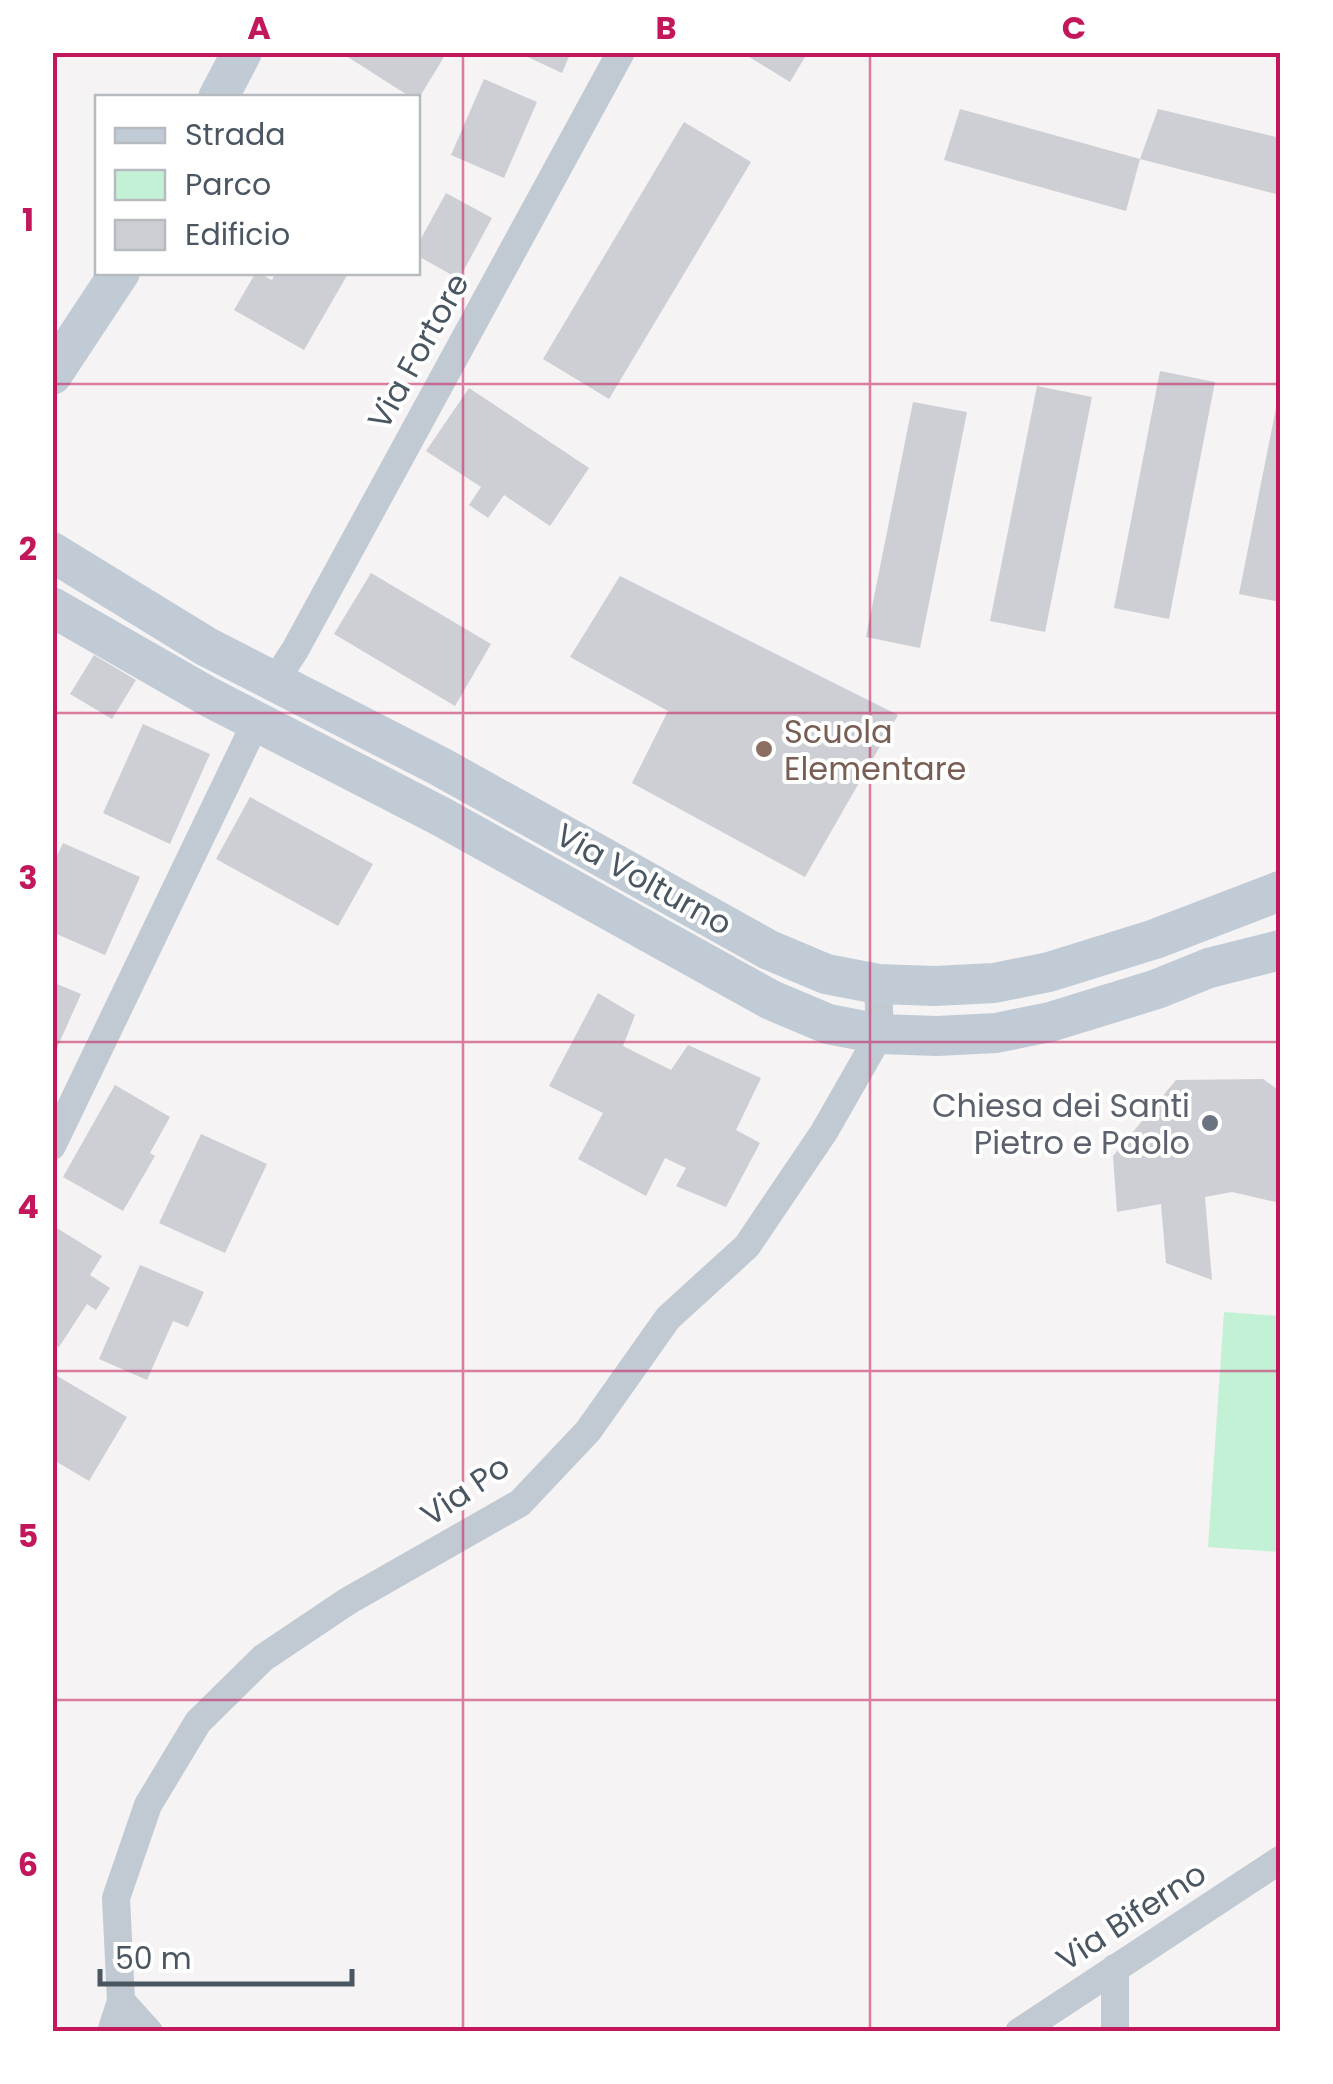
<svg xmlns="http://www.w3.org/2000/svg" width="1333" height="2084" font-family="Poppins,sans-serif">
	<style>
		.green { fill: #c3f1d5 }
		.building { fill: #cdcfd5 }
		.lines { fill: none; stroke-linecap: round; stroke-linejoin: round }
		.street { stroke: #c1cad2; stroke-width: 28 }
		.secondary { stroke: #c1cbd6; stroke-width: 40 }
		.grid { fill: none; stroke: #c2185b; stroke-width: 2.5; stroke-opacity: 0.55 }
		.education-dot { fill: #8d6e63; stroke: #fff; stroke-width: 4 }
		.worship-dot { fill: #6b7280; stroke: #fff; stroke-width: 4 }
		.labels { text-anchor: middle; dominant-baseline: central; stroke-width: 8; stroke-linejoin: round; paint-order: stroke }
		.street-label { font-size: 32px; fill: #4a5661; stroke: #fff }
		.education-label { font-size: 32px; fill: #785e54; stroke: #fff; text-anchor: start }
		.worship-label { font-size: 32px; fill: #5b616d; stroke: #fff; text-anchor: end }
		.neatline { fill: none; stroke: #c2185b; stroke-width: 4 }
		.grid-label { font-size: 32px; text-anchor: middle; font-weight: bold; fill: #c2185b }
	</style>
	<rect width="100%" height="100%" fill="#f5f3f3"/>
	<polygon class="green" points="1224,1312 1280,1316 1280,1552 1208,1547"/>
	<g class="building">
		<polygon points="340,52 447,52 419,98 412,98"/>
		<polygon points="517,52 571,52 562,73"/>
		<polygon points="741,52 808,52 790,82"/>
		<polygon points="484,79 537,102 504,178 451,155"/>
		<polygon points="960,109 1140,159 1126,211 944,160"/>
		<polygon points="1158,109 1280,138 1280,195 1140,159"/>
		<polygon points="684,122 751,162 609,399 543,359"/>
		<polygon points="446,193 492,218 459,279 418,256 418,244"/>
		<polygon points="256,272 272,280 276,272 349,272 304,350 234,310"/>
		<polygon points="1160,371 1215,382 1169,619 1114,608"/>
		<polygon points="1037,386 1092,397 1045,632 990,621"/>
		<polygon points="469,388 589,468 550,526 504,495 488,518 469,505 481,487 426,451"/>
		<polygon points="1279,393 1280,393 1280,602 1239,594"/>
		<polygon points="913,402 967,412 920,648 866,637"/>
		<polygon points="371,573 491,644 455,706 334,634"/>
		<polygon points="620,576 898,715 805,877 632,783 668,711 570,657"/>
		<polygon points="94,655 136,680 112,719 70,694"/>
		<polygon points="143,724 210,754 170,844 103,813"/>
		<polygon points="250,797 373,864 338,926 216,859"/>
		<polygon points="63,843 140,877 105,955 52,932 52,892 57,882 52,880 52,866"/>
		<polygon points="52,982 81,994 52,1059"/>
		<polygon points="598,993 635,1015 623,1046 671,1070 688,1045 761,1078 736,1130 760,1143 726,1207 676,1186 686,1168 665,1158 646,1196 578,1159 603,1113 549,1086"/>
		<polygon points="1263,1079 1280,1091 1280,1203 1232,1192 1205,1197 1212,1280 1166,1263 1161,1204 1117,1212 1113,1156 1176,1080"/>
		<polygon points="115,1085 170,1117 150,1153 155,1156 123,1211 63,1177"/>
		<polygon points="201,1134 267,1164 225,1253 159,1223"/>
		<polygon points="52,1225 102,1256 90,1275 110,1288 96,1310 87,1304 59,1347 52,1343"/>
		<polygon points="140,1265 204,1292 188,1327 173,1321 147,1380 99,1359"/>
		<polygon points="52,1373 127,1417 89,1481 52,1459"/>
	</g>
	<g class="lines">
		<g class="street">
			<polyline points="274,682 295,650 621,52"/>
			<polyline points="52,1146 256,722"/>
			<polyline points="1115,1968 1115,2032"/>
			<polyline points="121,2001 149,2032"/>
			<polyline points="111,2032 121,2001 116,1898 148,1805 198,1722 263,1658 348,1601 520,1503 588,1431 668,1318 747,1246 824,1132 880,1034 878,984"/>
			<polyline points="1019,2032 1280,1860"/>
		</g>
		<g class="secondary">
			<polyline points="218,98 242,52"/>
			<polyline points="52,375 120,272"/>
			<polyline points="52,552 207,647 439,766 769,950 826,974 878,984 935,986 994,983 1049,972 1155,939 1280,891"/>
			<polyline points="52,607 209,697 440,816 771,1000 828,1024 880,1034 937,1036 996,1033 1050,1022 1157,989 1209,968 1280,950"/>
		</g>
	</g>
	<path class="grid" d="M463,52V2032M870,52V2032M52,384H1280M52,713H1280M52,1042H1280M52,1371H1280M52,1700H1280"/>
	<circle class="education-dot" cx="764" cy="749" r="10"/>
	<circle class="worship-dot" cx="1210" cy="1123" r="10"/>
	<g class="labels">
		<g class="street-label">
			<text transform="translate(418 351) rotate(-61)">Via Fortore</text>
			<text transform="translate(644 879) rotate(29)">Via Volturno</text>
			<text transform="translate(465 1490) rotate(-34)">Via Po</text>
			<text transform="translate(1131 1916) rotate(-33)">Via Biferno</text>
		</g>
		<g class="education-label">
			<text x="784" y="731">Scuola<tspan x="784" dy="37">Elementare</tspan></text>
		</g>
		<g class="worship-label">
			<text x="1190" y="1105">Chiesa dei Santi<tspan x="1190" dy="37">Pietro e Paolo</tspan></text>
		</g>
	</g>
	<rect width="1333" height="2084" fill="none" stroke="#ffffff" stroke-width="110"/>
	<rect x="95" y="95" width="325" height="180" fill="#ffffff" stroke="#b7bbc0" stroke-width="2.5"/>
	<rect x="115" y="128" width="50" height="15" fill="#c1cbd6" stroke="#b7bbc0" stroke-width="2.5"/>
	<text x="185" y="145" font-size="30" fill="#4a5661">Strada</text>
	<rect x="115" y="170" width="50" height="30" fill="#c3f1d5" stroke="#b7bbc0" stroke-width="2.5"/>
	<text x="185" y="195" font-size="30" fill="#4a5661">Parco</text>
	<rect x="115" y="220" width="50" height="30" fill="#cdcfd5" stroke="#b7bbc0" stroke-width="2.5"/>
	<text x="185" y="245" font-size="30" fill="#4a5661">Edificio</text>
	<path d="M100 1969v15h252v-15" fill="none" stroke="#4a5661" stroke-width="5"/>
	<text x="115" y="1969" font-size="30" fill="#4a5661" stroke="#ffffff" stroke-width="8" paint-order="stroke">50 m</text>
	<rect x="55" y="55" width="1223" height="1974" class="neatline"/>
	<g class="grid-label">
		<text x="259" y="39">A</text>
		<text x="666" y="39">B</text>
		<text x="1074" y="39">C</text>
		<text x="28" y="231">1</text>
		<text x="28" y="560">2</text>
		<text x="28" y="889">3</text>
		<text x="28" y="1218">4</text>
		<text x="28" y="1547">5</text>
		<text x="28" y="1876">6</text>
	</g>
</svg>
